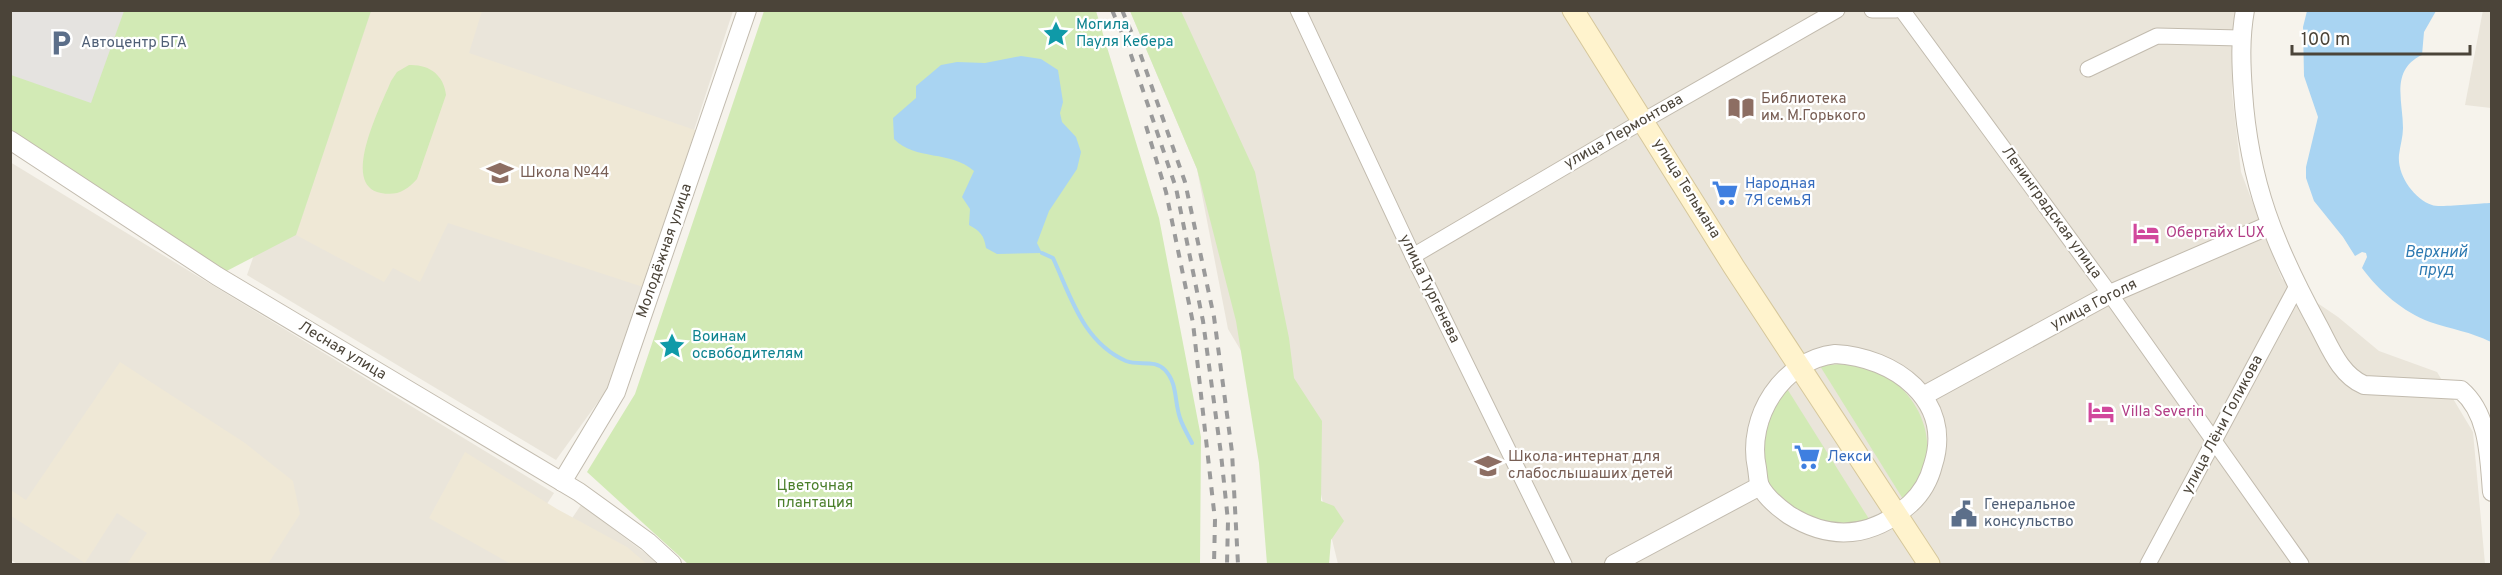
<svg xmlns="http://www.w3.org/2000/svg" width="2502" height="575" font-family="Overpass,sans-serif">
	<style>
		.residential { fill: #eae5da }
		.education { fill: #efe8d6 }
		.green { fill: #d2eab5 }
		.parking { fill: #e5e3e0 }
		.water { fill: #a9d4f2 }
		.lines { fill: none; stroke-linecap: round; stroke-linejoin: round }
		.stream { stroke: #a9d4f2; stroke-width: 4 }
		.minor-casing { stroke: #c2bbae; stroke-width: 17 }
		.tertiary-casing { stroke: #c2bbae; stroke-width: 20 }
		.secondary-casing { stroke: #d6c79b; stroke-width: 23 }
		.minor { stroke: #fff; stroke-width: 15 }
		.tertiary { stroke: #fff; stroke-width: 18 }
		.secondary { stroke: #fff3cd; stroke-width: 21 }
		.rail { stroke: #9a9a9a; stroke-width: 4; stroke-dasharray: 8 8; stroke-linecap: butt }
		.labels { text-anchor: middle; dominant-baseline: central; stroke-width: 4.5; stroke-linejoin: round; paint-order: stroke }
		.culture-label { font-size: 15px; fill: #0d838f; stroke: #fff; text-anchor: start }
		.service-label { font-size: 15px; fill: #4e5e75; stroke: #fff; text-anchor: start }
		.education-label { font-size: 15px; fill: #785e54; stroke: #fff; text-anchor: start }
		.street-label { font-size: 15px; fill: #4b4439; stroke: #fff }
		.shop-label { font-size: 15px; fill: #366cbe; stroke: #fff; text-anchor: start }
		.hotel-label { font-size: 15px; fill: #b23c85; stroke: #fff; text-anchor: start }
		.park-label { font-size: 15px; fill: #4a7f2a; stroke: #fff }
		.water-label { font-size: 16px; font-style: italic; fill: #2e7ab2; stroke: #fff }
	</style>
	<rect width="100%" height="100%" fill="#f6f3ec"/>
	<g class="residential">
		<polygon points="2483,10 2491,11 2491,108 2465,105"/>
		<polygon points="339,11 733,11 611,384 556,460 247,275"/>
		<polygon points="1130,11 2237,11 2232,93 2241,172 2282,279 2338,317 2379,351 2437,372 2473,432 2485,564 1338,564 1317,478 1228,329 1197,169"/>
		<polygon points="10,162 554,493 508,564 17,564 11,560"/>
		<polygon points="581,505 649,556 657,564 541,564"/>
	</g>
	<g class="education">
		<polygon points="371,11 482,11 469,53 698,131 646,288 448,223 420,282 393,268 384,282 296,235"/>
		<polygon points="120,362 245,443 293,481 300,514 268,564 127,564 147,533 117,513 85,563 11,516 11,490 26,500"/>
		<polygon points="465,452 557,509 627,547 647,564 511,564 429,518"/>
	</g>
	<g class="green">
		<polygon points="10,11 371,11 296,235 217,276 11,140"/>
		<polygon points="764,11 1096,11 1159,218 1201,437 1200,564 688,564 587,472 635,394"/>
		<polygon points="1130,11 1181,11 1255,172 1289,338 1294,378 1322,421 1321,501 1334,506 1344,521 1331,540 1329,564 1267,564 1259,463 1236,321 1197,169"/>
		<path d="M409,65C429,64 444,75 446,95L417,179C406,191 397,196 381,193C339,185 382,104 391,81L397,72Z"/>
		<path d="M1840,364C1858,366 1874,368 1889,378C1930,406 1943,465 1903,499L1820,366Z"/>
		<polygon points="1786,387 1869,519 1852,525 1825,522 1805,515 1782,500 1766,480 1761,434"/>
	</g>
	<polygon class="parking" points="11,10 124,11 91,103 11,75"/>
	<g class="water">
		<path d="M2307,11H2436L2424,32L2422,55C2390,70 2403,101 2403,128C2403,137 2400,146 2399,155C2397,175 2414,199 2432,205C2438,208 2480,203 2491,203V342C2471,332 2451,329 2430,322C2403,312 2379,291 2362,268L2367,257L2366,253L2362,252L2355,256L2343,237L2314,201L2306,178V167L2318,117L2304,76L2303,27Z"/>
		<path d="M1021,56L1041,59L1058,70L1063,102L1060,113L1062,122L1076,137L1081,152L1077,169L1049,211L1037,243L1042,253L997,254L986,248C984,235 980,231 969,225L970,209L962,197L974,171C951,150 915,161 894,139L893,118L916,98V86L941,65L957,62L985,63Z"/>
	</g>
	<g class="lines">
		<path class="stream" d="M1042,253L1053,258C1071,297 1083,342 1126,361C1139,366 1155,359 1165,370C1178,384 1174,401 1180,418C1183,427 1188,435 1192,443"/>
		<g class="minor-casing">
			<g id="minor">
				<polyline points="1298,10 1413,256 1564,564"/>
				<polyline points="1872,10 1896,10"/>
				<polyline points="1902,10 2110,294 2301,564"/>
				<polyline points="2088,69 2157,36 2240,38"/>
				<polyline points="1413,256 1629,129 1837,10"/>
				<polyline points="2148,564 2297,286"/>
			</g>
		</g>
		<g class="tertiary-casing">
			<g id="tertiary">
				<path d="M2245,10C2240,38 2241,64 2243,92C2249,183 2275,246 2318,325C2330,347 2340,375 2364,385L2461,390C2489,414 2489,456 2492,492"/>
				<polyline points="10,140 217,276 579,492 648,542 672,564"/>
				<path d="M1835,354C1894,357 1954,400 1933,465C1929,481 1922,493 1910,504C1873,537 1832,542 1789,515C1779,508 1766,497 1760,486C1758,481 1758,474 1757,468C1746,417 1783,360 1835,354Z"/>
				<polyline points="1923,396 2110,294 2270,225"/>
				<polyline points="562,482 616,392 747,10"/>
				<polyline points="1614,564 1760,486"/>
			</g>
		</g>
		<g class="secondary-casing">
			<polyline id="secondary" points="1573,10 1734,267 1929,564"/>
		</g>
		<use href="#minor" class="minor"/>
		<use href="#tertiary" class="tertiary"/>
		<use href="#secondary" class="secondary"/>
		<g class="rail">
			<polyline points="1112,10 1130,52 1176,188 1203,321 1221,454 1228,521 1227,564"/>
			<polyline points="1122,10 1139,50 1185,182 1214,317 1232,452 1238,564"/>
			<polyline points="1146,126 1166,192 1193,323 1215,520 1214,564"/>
		</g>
	</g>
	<defs>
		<g id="sight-bare" transform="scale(2.07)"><path d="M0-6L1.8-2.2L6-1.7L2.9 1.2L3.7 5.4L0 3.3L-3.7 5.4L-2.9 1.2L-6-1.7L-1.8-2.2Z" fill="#0f9aa8" stroke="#fff" stroke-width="2.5" paint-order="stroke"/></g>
		<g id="parking-bare" transform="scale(2.07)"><path d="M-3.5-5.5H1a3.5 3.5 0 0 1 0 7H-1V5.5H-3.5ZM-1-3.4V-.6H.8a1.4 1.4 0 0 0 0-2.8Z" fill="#5c6f8a" stroke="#fff" stroke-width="2.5" paint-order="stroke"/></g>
		<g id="library-bare" transform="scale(2.07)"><path d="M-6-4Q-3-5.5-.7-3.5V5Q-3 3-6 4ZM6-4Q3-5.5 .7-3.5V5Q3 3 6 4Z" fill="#8d6e63" stroke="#fff" stroke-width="2.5" paint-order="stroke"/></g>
		<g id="school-bare" transform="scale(2.07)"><path d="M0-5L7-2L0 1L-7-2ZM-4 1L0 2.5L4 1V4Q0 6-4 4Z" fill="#8d6e63" stroke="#fff" stroke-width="2.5" paint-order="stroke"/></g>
		<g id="supermarket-bare" transform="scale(2.07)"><path d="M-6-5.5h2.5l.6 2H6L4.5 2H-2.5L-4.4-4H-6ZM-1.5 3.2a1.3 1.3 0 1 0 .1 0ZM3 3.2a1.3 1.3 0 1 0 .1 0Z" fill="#3f7fe0" stroke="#fff" stroke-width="2.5" paint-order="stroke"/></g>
		<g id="hotel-bare" transform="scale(2.07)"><path d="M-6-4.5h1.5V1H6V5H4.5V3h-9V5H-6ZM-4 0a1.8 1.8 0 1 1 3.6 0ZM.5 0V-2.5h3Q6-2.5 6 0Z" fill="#d1479c" stroke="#fff" stroke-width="2.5" paint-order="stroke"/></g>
		<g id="civic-bare" transform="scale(2.07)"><path d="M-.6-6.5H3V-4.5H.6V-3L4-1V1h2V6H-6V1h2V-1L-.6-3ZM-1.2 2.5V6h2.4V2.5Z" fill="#5c6f8a" stroke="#fff" stroke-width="2.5" paint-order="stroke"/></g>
	</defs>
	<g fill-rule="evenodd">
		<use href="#sight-bare" x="1056" y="34"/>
		<use href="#parking-bare" x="61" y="43"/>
		<use href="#library-bare" x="1741" y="108"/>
		<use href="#school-bare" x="500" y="173"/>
		<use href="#supermarket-bare" x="1725" y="193"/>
		<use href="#hotel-bare" x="2146" y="233"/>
		<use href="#sight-bare" x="672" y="346"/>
		<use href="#hotel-bare" x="2101" y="412"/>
		<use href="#supermarket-bare" x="1807" y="457"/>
		<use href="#school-bare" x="1488" y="466"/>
		<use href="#civic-bare" x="1964" y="514"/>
	</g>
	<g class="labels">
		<g class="culture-label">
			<text x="1076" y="25">Могила<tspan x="1076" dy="17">Пауля Кебера</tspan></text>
			<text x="692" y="337">Воинам<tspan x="692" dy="17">освободителям</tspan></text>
		</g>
		<g class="service-label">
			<text x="81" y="43">Автоцентр БГА</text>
			<text x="1984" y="505">Генеральное<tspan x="1984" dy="17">консульство</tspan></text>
		</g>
		<g class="education-label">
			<text x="1761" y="99">Библиотека<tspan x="1761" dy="17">им. М.Горького</tspan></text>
			<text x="520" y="173">Школа №44</text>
			<text x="1508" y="457">Школа-интернат для<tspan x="1508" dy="17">слабослышаших детей</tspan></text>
		</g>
		<g class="street-label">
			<text transform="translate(1624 132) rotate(-30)">улица Лермонтова</text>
			<text transform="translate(1686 189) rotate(58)">улица Тельмана</text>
			<text transform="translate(2051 213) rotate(54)">Ленинградская улица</text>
			<text transform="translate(665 251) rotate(-71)">Молодёжная улица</text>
			<text transform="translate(1429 289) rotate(64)">улица Тургенева</text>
			<text transform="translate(2094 305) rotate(-27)">улица Гоголя</text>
			<text transform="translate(342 351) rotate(31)">Лесная улица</text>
			<text transform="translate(2223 425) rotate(-62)">улица Лёни Голикова</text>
		</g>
		<g class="shop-label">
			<text x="1745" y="184">Народная<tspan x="1745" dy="17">7Я семьЯ</tspan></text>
			<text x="1827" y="457">Лекси</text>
		</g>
		<g class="hotel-label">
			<text x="2166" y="233">Обертайх LUX</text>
			<text x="2121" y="412">Villa Severin</text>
		</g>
		<g class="park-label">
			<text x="815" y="486">Цветочная<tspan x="815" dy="17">плантация</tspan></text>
		</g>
		<g class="water-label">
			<text x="2436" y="253">Верхний<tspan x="2436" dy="18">пруд</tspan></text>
		</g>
	</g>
	<rect width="2502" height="575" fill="none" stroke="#4b4439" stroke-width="24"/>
	<path d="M2292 45v9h178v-9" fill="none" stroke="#4b4439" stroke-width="3"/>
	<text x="2301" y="45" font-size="18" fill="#4b4439" stroke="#ffffff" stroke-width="4.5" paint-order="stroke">100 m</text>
</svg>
